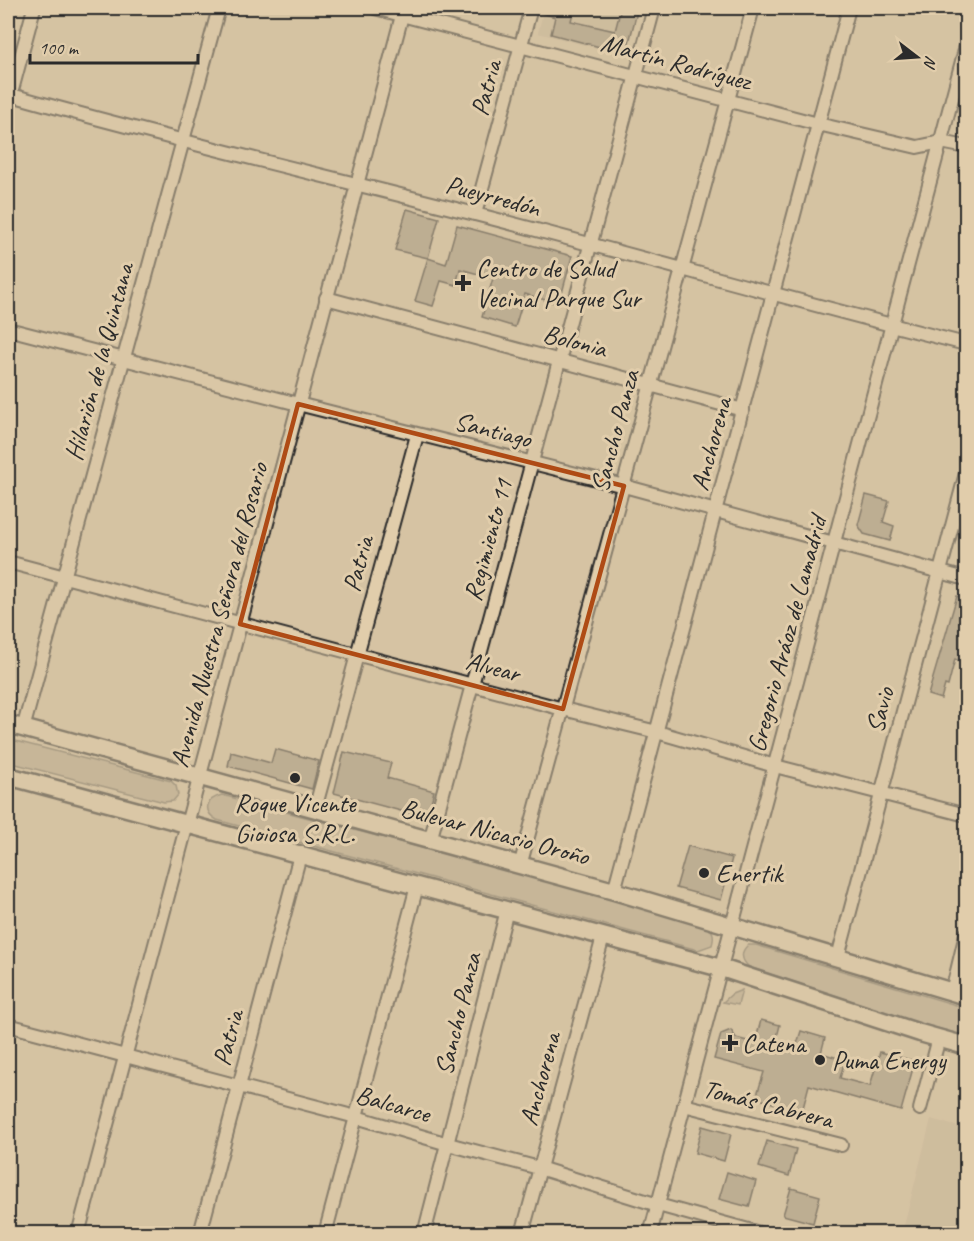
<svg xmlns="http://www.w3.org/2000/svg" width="974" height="1241" font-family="Caveat,sans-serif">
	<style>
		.built { fill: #c6b598 }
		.green { fill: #b6a78d; stroke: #70695c; stroke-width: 1.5 }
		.building { fill: #a1947e; stroke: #2b2b2b; stroke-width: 1.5 }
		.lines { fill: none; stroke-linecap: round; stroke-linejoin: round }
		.minor-casing { stroke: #2b2b2b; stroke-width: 16 }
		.major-casing { stroke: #2b2b2b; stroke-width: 21 }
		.minor { stroke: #e1cdab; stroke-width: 12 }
		.major { stroke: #e1cdab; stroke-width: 16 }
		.marked { fill: none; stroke: #af4b15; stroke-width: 4.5; stroke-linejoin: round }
		.poi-dot { fill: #2b2b2b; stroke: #e1cdab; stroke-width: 2 }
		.labels { text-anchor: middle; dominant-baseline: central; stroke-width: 6; stroke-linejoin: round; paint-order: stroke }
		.street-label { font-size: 26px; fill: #2b2b2b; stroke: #e1cdab }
		.poi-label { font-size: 26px; fill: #2b2b2b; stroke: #e1cdab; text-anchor: start }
	</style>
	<rect width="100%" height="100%" fill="#d6c3a3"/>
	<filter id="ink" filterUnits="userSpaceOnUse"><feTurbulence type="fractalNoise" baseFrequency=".0167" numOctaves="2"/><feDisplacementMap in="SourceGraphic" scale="12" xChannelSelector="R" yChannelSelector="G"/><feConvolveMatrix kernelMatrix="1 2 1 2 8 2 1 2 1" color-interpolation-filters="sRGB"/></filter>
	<g filter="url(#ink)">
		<g class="built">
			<polygon points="544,8 639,8 626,56 538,33"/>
			<polygon points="931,1119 966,1129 966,1233 902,1233"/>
		</g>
		<g class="green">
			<polygon points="8,739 171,781 176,786 178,795 173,801 164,802 8,762"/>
			<path d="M222,795L706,923C713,931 715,935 712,945L698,950L217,820C202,811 206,799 222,795Z"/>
			<path d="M748,945H756L966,1008V1036L922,1024L749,967C741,960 740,952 748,945Z"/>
			<polygon points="742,990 738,1005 723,1002 732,994"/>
		</g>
		<g class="building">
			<polygon points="539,8 574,8 571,21 615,31 621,8 638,8 626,54 551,34 555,17 538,12"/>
			<polygon points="407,209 439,218 428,258 395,250"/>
			<polygon points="457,225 572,256 559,304 525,294 515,327 482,317 493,278 460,269 456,285 441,281 433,306 415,301 428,258 446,264"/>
			<polygon points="866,495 889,501 883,522 894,526 890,541 864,534 858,525"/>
			<polygon points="957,596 966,599 966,636 959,661 955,659 948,686 945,685 941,699 928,695"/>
			<polygon points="275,749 319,761 312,789 228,766 231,752 271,763"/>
			<polygon points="344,752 391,763 387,778 434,791 427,818 334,793"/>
			<polygon points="688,846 732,858 721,900 676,888"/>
			<polygon points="761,1020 780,1025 776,1041 796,1047 801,1031 825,1038 821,1053 845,1060 840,1078 870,1086 880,1052 915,1061 901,1111 809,1085 802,1112 756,1098 764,1072 714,1059 721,1034 731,1030 736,1038 755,1043"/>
			<polygon points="702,1126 731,1134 724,1161 695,1153"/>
			<polygon points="767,1141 796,1149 789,1176 759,1167"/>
			<polygon points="727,1172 756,1181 749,1207 719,1199"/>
			<polygon points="791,1188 820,1196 813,1223 783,1215"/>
		</g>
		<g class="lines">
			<g class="minor-casing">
				<g id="minor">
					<polyline points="375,8 818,124 917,147 941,142 966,147"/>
					<path d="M8,94C162,138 319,174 475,214C639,256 802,303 966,344"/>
					<polyline points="8,105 34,8"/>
					<polyline points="475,214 531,8"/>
					<polyline points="326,298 743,410"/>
					<polyline points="8,329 298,404 624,486 966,579"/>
					<polyline points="8,562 563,709 657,732 775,766 966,815"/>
					<polyline points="23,729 219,8"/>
					<polyline points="8,791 11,777"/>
					<polyline points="315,809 417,435"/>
					<polyline points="430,841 654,8"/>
					<polyline points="520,866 753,8"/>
					<polyline points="614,891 849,8"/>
					<polyline points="838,957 966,473"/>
					<polyline points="952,992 966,934"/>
					<polyline points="8,1025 356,1117 448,1144 539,1168 658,1205 763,1234"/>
					<polyline points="684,1105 841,1145"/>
					<polyline points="920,1109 939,1038"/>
					<polyline points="78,1234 404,8"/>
					<polyline points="200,1234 300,855"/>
					<polyline points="325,1234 417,886"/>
					<polyline points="424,1234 507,910"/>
					<polyline points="522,1234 603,937"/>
					<polyline points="650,1234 966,46"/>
				</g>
			</g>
			<g class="major-casing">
				<g id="major">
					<polyline points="8,724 614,891 966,996"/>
					<polyline points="8,776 721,968 920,1033 966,1046"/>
				</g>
			</g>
			<use href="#minor" class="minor"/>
			<use href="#major" class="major"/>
		</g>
	</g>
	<path d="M0 0H974V1241H0ZM298,404L624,486L563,709L240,624Z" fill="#d6c3a3" fill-opacity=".55" fill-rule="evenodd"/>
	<path class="marked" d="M298,404L624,486L563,709L240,624Z"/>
	<g class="poi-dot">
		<path d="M460 274h6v6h6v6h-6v6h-6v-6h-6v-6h6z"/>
		<circle cx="295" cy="778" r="6"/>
		<circle cx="704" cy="873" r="6"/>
		<path d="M727 1034h6v6h6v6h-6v6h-6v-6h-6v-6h6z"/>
		<circle cx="820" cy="1060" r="6"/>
	</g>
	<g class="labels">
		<g class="street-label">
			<text transform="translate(676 62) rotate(15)">Martín Rodríguez</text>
			<text transform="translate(486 88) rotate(-75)">Patria</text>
			<text transform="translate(493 196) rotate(15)">Pueyrredón</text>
			<text transform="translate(575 341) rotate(15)">Bolonia</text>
			<text transform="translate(99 362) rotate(-75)">Hilarión de la Quintana</text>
			<text transform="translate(493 430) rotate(14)">Santiago</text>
			<text transform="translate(615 431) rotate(-75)">Sancho Panza</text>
			<text transform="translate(711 444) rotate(-75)">Anchorena</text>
			<text transform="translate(488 540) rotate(-75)">Regimiento 11</text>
			<text transform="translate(358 564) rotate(-75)">Patria</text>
			<text transform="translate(219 615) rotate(-75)">Avenida Nuestra Señora del Rosario</text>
			<text transform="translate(787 634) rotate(-75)">Gregorio Aráoz de Lamadrid</text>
			<text transform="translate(493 667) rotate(15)">Alvear</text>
			<text transform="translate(880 710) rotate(-75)">Savio</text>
			<text transform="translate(495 832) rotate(15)">Bulevar Nicasio Oroño</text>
			<text transform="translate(458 1014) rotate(-76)">Sancho Panza</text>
			<text transform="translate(228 1038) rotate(-75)">Patria</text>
			<text transform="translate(540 1079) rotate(-75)">Anchorena</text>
			<text transform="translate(393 1104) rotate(16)">Balcarce</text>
			<text transform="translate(768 1104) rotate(14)">Tomás Cabrera</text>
		</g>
		<g class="poi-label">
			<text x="476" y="268">Centro de Salud<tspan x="476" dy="30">Vecinal Parque Sur</tspan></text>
			<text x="295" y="803" text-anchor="middle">Roque Vicente<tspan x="295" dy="30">Gioiosa S.R.L.</tspan></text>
			<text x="716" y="873">Enertik</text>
			<text x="742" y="1043">Catena</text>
			<text x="832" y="1060">Puma Energy</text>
		</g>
	</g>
	<rect width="974" height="1241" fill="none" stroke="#e1cdab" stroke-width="30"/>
	<rect x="15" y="15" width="944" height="1211" fill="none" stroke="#2b2b2b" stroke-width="2" filter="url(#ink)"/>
	<g transform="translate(917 57) rotate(107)" stroke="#e1cdab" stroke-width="4.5" paint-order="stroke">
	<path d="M0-4.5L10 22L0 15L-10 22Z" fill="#2b2b2b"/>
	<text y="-9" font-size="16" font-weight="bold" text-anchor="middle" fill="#2b2b2b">N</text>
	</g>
	<path d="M30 54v9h168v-9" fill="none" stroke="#2b2b2b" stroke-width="3"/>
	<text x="39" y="54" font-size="18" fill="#2b2b2b" stroke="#e1cdab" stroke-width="4.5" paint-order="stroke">100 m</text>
</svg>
